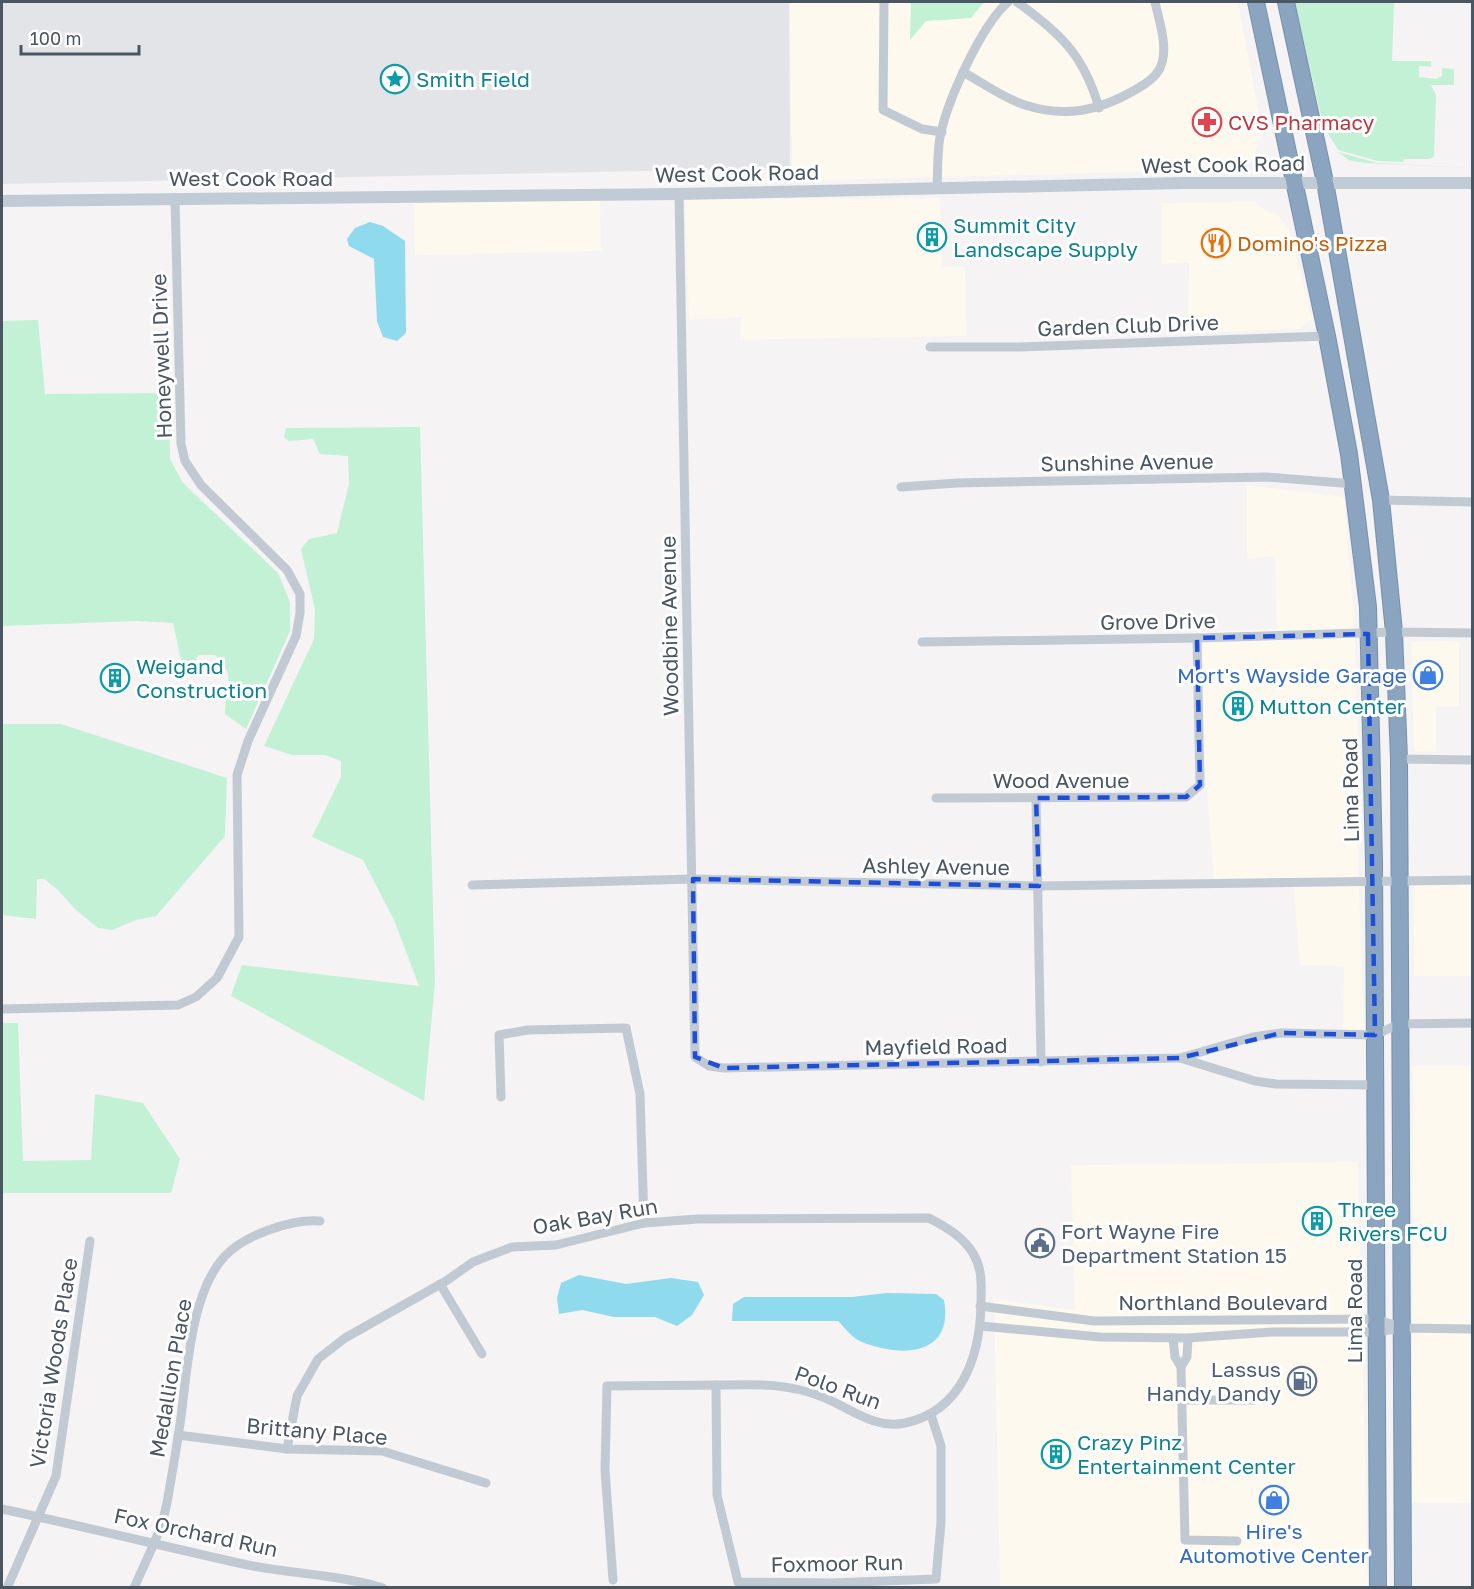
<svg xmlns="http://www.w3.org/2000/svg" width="1474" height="1589" font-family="'Golos Text',sans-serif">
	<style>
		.commercial { fill: #fdf9ef }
		.airport { fill: #e2e4e7 }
		.green { fill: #c3f1d5 }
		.water { fill: #90daee }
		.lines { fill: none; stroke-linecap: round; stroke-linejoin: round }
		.highway-casing { stroke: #7690ad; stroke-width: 18 }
		.street { stroke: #c1cad2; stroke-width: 9 }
		.secondary { stroke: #c1cbd6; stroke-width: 12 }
		.highway { stroke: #8ba5c1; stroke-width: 16 }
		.marked { fill: none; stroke: #1d4ed8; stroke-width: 4.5; stroke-dasharray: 12 8; stroke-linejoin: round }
		.labels { text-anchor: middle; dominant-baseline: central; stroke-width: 6; stroke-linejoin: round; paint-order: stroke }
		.culture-label { font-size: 21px; fill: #0d838f; stroke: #fff; text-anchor: start }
		.health-label { font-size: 21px; fill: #be3a42; stroke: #fff; text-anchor: start }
		.street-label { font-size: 21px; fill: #4a5661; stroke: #fff }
		.food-label { font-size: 21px; fill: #c56008; stroke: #fff; text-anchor: start }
		.shop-label { font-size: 21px; fill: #366cbe; stroke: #fff; text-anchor: end }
		.service-label { font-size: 21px; fill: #4e5e75; stroke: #fff; text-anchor: start }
	</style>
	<rect width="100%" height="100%" fill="#f5f3f3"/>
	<g class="commercial">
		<polygon points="790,2 1238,2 1263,135 1252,160 1171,171 792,181"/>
		<polygon points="940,198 942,267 965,267 966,336 740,340 741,317 689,320 685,199"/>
		<polygon points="600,199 601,251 415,255 414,203"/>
		<polygon points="1254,202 1268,212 1277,214 1290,231 1312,319 1300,329 1188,333 1189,263 1162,264 1162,203"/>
		<polygon points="1247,485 1344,497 1354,621 1358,740 1358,865 1364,1029 1343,1029 1344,966 1300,965 1293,878 1214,879 1194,632 1277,629 1275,556 1247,559"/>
		<polygon points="1459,641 1459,707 1436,707 1436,752 1414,751 1411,642"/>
		<polygon points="1472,885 1472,976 1414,976 1414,886"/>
		<polygon points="1413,1066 1472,1066 1472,1503 1412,1503"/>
		<polygon points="1358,1162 1368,1587 1000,1587 994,1299 1075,1310 1071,1165"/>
	</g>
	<polygon class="airport" points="2,2 789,2 790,168 2,184"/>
	<g class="green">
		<polygon points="911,2 984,2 971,18 926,21 910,40"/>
		<polygon points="1295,2 1394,2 1392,61 1431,61 1431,67 1419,66 1419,77 1436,79 1442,76 1442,68 1454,69 1454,85 1431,85 1436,95 1434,157 1429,159 1404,159 1403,162 1378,161 1338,150 1323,125"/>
		<polygon points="1338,152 1377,163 1472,168 1365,163 1349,160"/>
		<path d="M38,320L45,394L169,393L170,459L183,483L278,573L290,602V631L246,729L225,714C224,687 239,678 215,655H198L191,672L184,673L173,623L137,621L2,626V321Z"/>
		<polygon points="420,427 435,982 424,1101 231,996 242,965 419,986 395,922 363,860 312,837 341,777 341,761 325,755 292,755 264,746 314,639 315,610 301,549 309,539 337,533 349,484 348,456 320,454 313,439 289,441 284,437 286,428"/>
		<polygon points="2,724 61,724 227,778 225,836 156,916 136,920 112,930 98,928 75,909 58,890 44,879 37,879 36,919 2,915"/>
		<polygon points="2,1023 18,1023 23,1161 91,1160 95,1094 143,1103 180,1159 171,1193 2,1193"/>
	</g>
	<g class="water">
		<polygon points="370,222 383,226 405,241 406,333 397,341 383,337 377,321 374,259 349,246 347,239 355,228"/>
		<polygon points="579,1275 626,1284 671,1278 698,1282 704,1295 692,1315 677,1326 655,1317 614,1317 582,1310 559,1314 557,1298 561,1283"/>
		<path d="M887,1293L936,1294L944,1300C954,1356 902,1358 862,1342C853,1339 845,1328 838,1321H732L733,1304L744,1297H852Z"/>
	</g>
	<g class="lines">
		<g class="highway-casing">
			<g id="highway">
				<polyline points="1256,2 1327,336 1349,454 1368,607 1374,862 1378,1588"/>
				<polyline points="1286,2 1325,182 1381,500 1394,632 1399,759 1403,1588"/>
			</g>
		</g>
		<g class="street">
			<polyline points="884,2 883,110 922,129 942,132"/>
			<path d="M1017,2C1060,33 1084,55 1099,108"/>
			<path d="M963,72C983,83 1003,98 1025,105C1065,118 1099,111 1135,90C1144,85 1154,79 1159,70C1170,51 1159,21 1155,2"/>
			<path d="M937,188C938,171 937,153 940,137C947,101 981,26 1008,2"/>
			<polyline points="679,194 695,1057 709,1066 724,1068 1180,1058 1253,1037 1281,1033 1375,1035 1399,1024 1472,1023"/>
			<polyline points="930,347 1020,347 1327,336"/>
			<polyline points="901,487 957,483 1267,477 1354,484"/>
			<polyline points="1381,500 1472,502"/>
			<polyline points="922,642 1197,638 1394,632 1472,633"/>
			<polyline points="1399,759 1472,760"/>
			<polyline points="936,798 1186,797 1200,785 1197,638"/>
			<polyline points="1036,798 1041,1062"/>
			<polyline points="472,885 693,879 1039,886 1472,880"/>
			<polyline points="2,1009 178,1005 196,997 217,978 239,937 237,775 248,741 296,636 300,613 300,594 287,570 201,485 185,461 181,444 175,198"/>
			<polyline points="1180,1058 1255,1081 1276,1084 1375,1085"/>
			<polyline points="501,1097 499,1035 528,1030 626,1028 640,1094 644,1223"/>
			<polyline points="440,1284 482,1354"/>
			<polyline points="980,1306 1094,1321 1376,1319 1400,1327"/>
			<polyline points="981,1326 1100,1337 1188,1338 1272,1332 1377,1332 1402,1328 1472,1329"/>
			<polyline points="1173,1338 1175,1357 1181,1367 1185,1540 1237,1541"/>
			<polyline points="1181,1367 1187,1357 1188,1338"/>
			<polyline points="716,1385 717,1495 738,1582 832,1583 936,1579 941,1522 941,1446 931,1415"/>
			<polyline points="1182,1400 1253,1400"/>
			<polyline points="178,1435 287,1449 382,1451 486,1483"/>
			<path d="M287,1449L297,1396L318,1359L345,1338L446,1281L473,1262L512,1247L556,1245L644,1223L698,1219L929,1218C946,1227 964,1237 974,1255C983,1271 981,1287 981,1304C980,1356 962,1411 905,1423C873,1430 848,1406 820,1396C788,1384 759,1384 725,1385C686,1385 646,1386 607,1386L605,1470L613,1580"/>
			<path d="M2,1509C82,1526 162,1546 243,1564C289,1574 337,1574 383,1588"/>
			<polyline points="7,1588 56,1476 90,1241"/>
			<path d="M134,1588C146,1560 161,1533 167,1503C172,1474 177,1446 181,1417C187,1371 191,1293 224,1257C244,1235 291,1219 320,1221"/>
		</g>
		<polyline class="secondary" points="2,201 679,194 1182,183 1472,183"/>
		<use href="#highway" class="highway"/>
	</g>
	<path class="marked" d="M1368,634L1375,1035L1281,1033L1180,1058L724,1068L695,1057L693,879L1039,886L1036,798L1186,797L1200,785L1197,638Z"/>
	<defs>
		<g id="sight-ring" transform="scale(1.5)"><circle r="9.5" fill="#fff" stroke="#0f9aa8" stroke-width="1.5"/><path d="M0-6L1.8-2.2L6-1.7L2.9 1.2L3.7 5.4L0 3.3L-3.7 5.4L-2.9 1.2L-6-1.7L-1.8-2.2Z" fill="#0f9aa8"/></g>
		<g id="pharmacy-ring" transform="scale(1.5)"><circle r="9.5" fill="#fff" stroke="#e0444e" stroke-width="1.5"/><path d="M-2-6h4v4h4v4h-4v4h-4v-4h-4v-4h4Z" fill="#e0444e"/></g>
		<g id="building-ring" transform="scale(1.5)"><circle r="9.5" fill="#fff" stroke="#0f9aa8" stroke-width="1.5"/><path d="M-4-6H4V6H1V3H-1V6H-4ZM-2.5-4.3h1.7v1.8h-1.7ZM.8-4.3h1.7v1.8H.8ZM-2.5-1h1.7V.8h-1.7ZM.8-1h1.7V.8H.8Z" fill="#0f9aa8"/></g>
		<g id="restaurant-ring" transform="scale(1.5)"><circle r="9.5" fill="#fff" stroke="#e8710a" stroke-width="1.5"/><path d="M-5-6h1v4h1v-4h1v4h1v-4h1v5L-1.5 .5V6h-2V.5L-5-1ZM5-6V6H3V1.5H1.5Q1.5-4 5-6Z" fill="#e8710a"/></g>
		<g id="shop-ring" transform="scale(1.5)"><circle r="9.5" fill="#fff" stroke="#3f7fe0" stroke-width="1.5"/><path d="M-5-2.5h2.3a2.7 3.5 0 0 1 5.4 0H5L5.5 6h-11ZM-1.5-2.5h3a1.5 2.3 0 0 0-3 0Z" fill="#3f7fe0"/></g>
		<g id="civic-ring" transform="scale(1.5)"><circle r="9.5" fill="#fff" stroke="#5c6f8a" stroke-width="1.5"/><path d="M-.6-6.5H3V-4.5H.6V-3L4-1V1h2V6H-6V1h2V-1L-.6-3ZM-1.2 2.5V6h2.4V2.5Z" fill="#5c6f8a"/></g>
		<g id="fuel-ring" transform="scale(1.5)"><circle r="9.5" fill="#fff" stroke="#5c6f8a" stroke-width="1.5"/><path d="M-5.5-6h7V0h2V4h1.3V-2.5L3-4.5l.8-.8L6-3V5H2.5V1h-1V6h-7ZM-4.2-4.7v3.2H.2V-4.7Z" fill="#5c6f8a"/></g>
	</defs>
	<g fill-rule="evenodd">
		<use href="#sight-ring" x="395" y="79"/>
		<use href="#pharmacy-ring" x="1207" y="122"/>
		<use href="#building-ring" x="932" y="237"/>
		<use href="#restaurant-ring" x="1216" y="243"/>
		<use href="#shop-ring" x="1428" y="675"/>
		<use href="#building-ring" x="115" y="678"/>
		<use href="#building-ring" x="1238" y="706"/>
		<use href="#building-ring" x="1317" y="1221"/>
		<use href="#civic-ring" x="1040" y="1243"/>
		<use href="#fuel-ring" x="1302" y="1381"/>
		<use href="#building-ring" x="1056" y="1454"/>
		<use href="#shop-ring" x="1274" y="1500"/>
	</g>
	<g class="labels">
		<g class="culture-label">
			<text x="416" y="79">Smith Field</text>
			<text x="953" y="225">Summit City<tspan x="953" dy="24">Landscape Supply</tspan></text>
			<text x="136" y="666">Weigand<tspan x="136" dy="24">Construction</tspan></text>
			<text x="1259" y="706">Mutton Center</text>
			<text x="1338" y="1209">Three<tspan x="1338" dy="24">Rivers FCU</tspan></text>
			<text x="1077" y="1442">Crazy Pinz<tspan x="1077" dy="24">Entertainment Center</tspan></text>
		</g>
		<g class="health-label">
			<text x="1228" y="122">CVS Pharmacy</text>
		</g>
		<g class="street-label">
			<text transform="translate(1223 164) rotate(-1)">West Cook Road</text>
			<text transform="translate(737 173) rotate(-1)">West Cook Road</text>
			<text x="251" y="178">West Cook Road</text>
			<text transform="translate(1128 325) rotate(-2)">Garden Club Drive</text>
			<text transform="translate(161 356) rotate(-92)">Honeywell Drive</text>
			<text transform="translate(1127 462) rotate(-1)">Sunshine Avenue</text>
			<text transform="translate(1158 621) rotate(-1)">Grove Drive</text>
			<text transform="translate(669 626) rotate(-91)">Woodbine Avenue</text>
			<text x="1061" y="780">Wood Avenue</text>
			<text transform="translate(1350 790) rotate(-91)">Lima Road</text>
			<text transform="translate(936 866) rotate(1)">Ashley Avenue</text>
			<text transform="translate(936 1046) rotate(-1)">Mayfield Road</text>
			<text transform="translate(595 1216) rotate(-10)">Oak Bay Run</text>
			<text x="1223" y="1302">Northland Boulevard</text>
			<text transform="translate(1354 1311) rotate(-90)">Lima Road</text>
			<text transform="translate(53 1363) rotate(-81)">Victoria Woods Place</text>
			<text transform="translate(170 1378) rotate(-80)">Medallion Place</text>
			<text transform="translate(838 1387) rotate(20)">Polo Run</text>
			<text transform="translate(317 1431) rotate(5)">Brittany Place</text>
			<text transform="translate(196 1532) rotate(12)">Fox Orchard Run</text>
			<text transform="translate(837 1563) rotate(-1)">Foxmoor Run</text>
		</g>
		<g class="food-label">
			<text x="1237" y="243">Domino's Pizza</text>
		</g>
		<g class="shop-label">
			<text x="1407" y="675">Mort's Wayside Garage</text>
			<text x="1274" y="1531" text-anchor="middle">Hire's<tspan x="1274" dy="24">Automotive Center</tspan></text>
		</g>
		<g class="service-label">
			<text x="1061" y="1231">Fort Wayne Fire<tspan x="1061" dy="24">Department Station 15</tspan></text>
			<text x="1281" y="1369" text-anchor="end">Lassus<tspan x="1281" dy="24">Handy Dandy</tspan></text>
		</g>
	</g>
	<rect width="1474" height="1589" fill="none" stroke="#4a5661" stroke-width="6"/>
	<path d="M21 45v9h118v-9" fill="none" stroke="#4a5661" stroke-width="3"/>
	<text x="30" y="45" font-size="18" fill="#4a5661" stroke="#ffffff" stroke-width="4.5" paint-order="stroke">100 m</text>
</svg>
